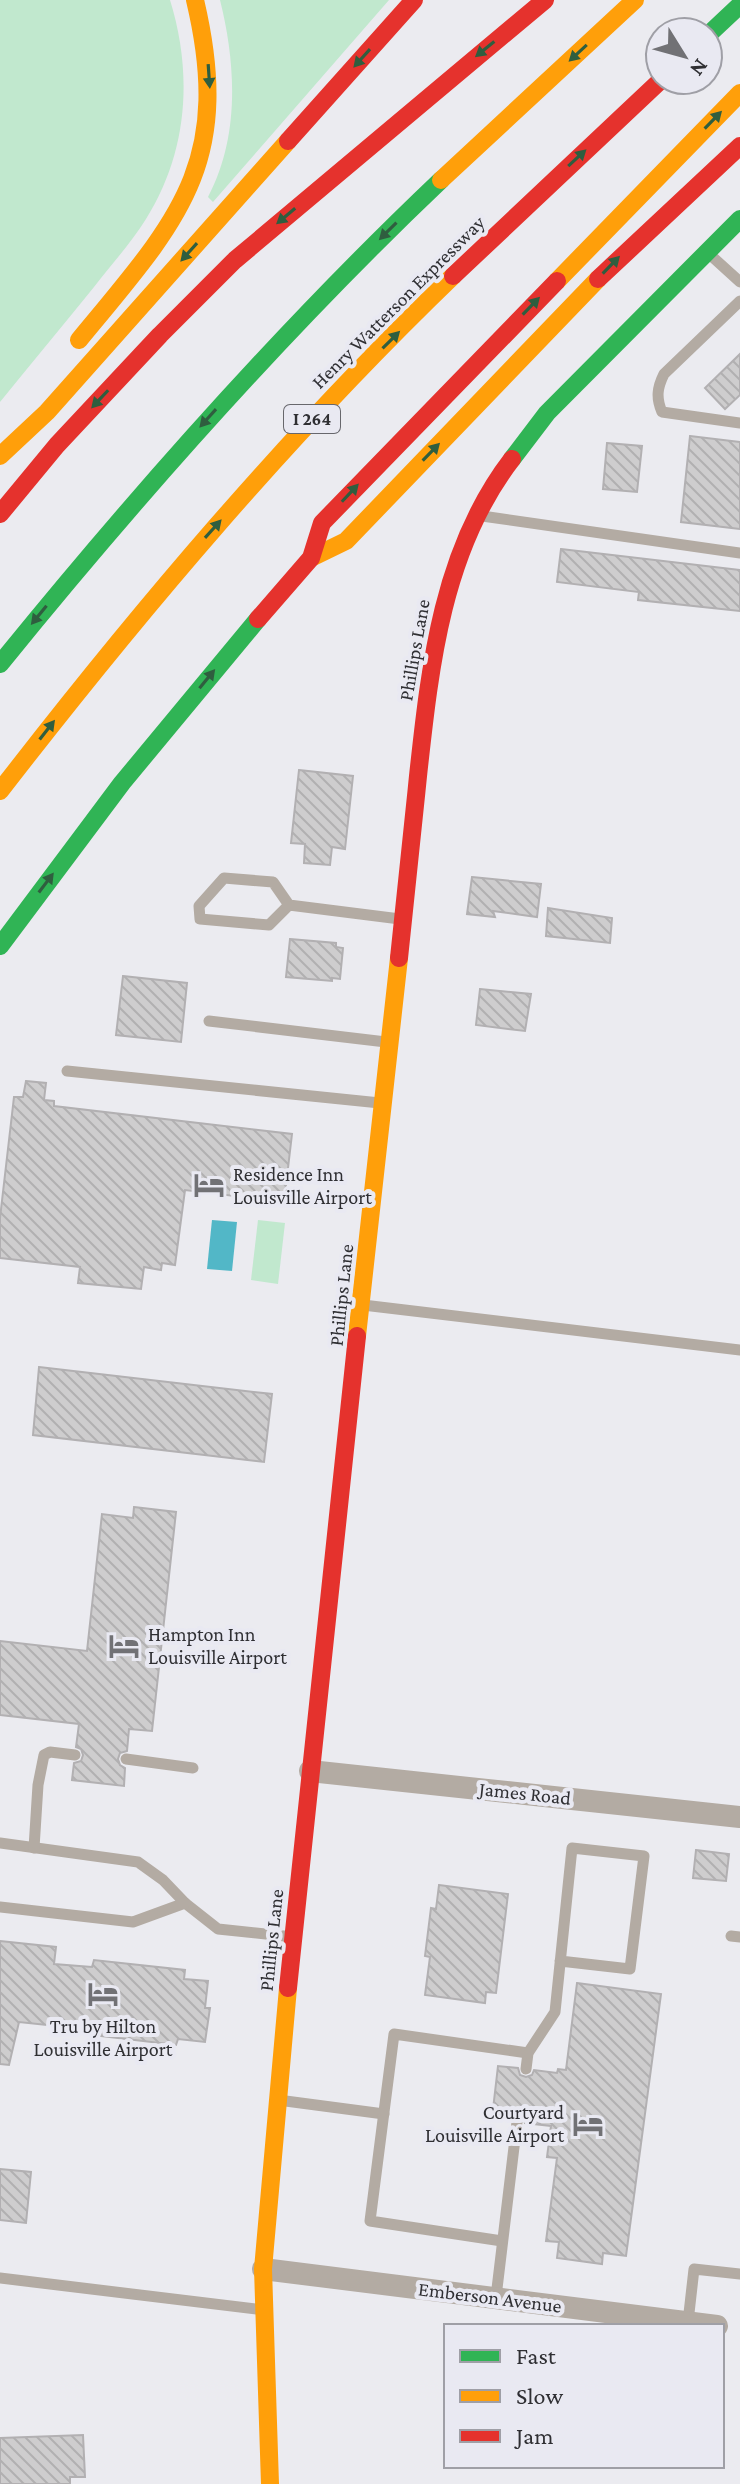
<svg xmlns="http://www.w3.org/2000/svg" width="740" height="2484" font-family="'Crimson Pro',serif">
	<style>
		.green { fill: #c1e8ce }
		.water { fill: #52b7c7 }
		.building { fill: url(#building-back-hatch); stroke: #b2b0b2; stroke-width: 2 }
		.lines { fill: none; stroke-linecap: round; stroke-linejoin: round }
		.lane { stroke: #b3aba3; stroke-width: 11 }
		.street { stroke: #b3aba3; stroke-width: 22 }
		.fast { stroke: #30b455; stroke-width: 18 }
		.slow { stroke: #ff9f0a; stroke-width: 18 }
		.jam { stroke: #e5322d; stroke-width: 18 }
		.oneway { fill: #2f5e3f }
		.labels { text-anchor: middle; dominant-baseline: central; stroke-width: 8; stroke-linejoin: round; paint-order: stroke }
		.shield { fill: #e9e9f2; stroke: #67676c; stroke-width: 2 }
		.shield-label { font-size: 18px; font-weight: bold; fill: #2f2f33 }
		.street-label { font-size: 20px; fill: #2f2f33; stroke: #e9e9f2 }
		.poi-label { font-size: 20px; fill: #2f2f33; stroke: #e9e9f2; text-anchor: start }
	</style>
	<defs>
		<pattern id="building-back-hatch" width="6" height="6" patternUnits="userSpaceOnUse" patternTransform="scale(2)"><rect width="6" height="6" fill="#cecdce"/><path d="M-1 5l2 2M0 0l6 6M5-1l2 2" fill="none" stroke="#b1b0b1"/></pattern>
	</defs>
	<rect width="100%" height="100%" fill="#ebebf0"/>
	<g class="green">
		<path d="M0,0H170C193,74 188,152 146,219C131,243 111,265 94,287C63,325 31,364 0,402Z"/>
		<path d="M220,0H389L213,202L208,197C240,137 236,64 220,0Z"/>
		<polygon points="258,1220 285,1223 278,1284 251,1280"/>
	</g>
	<polygon class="water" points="212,1220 237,1222 232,1271 207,1269"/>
	<g class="building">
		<polygon points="740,354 740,395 725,409 705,388"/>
		<polygon points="690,436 740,442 740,529 681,522"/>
		<polygon points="607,443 642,446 637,492 603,489"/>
		<polygon points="561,549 740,570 740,611 638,600 639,592 557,582"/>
		<polygon points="299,770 353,776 345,849 332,847 330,865 304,863 305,844 291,843"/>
		<polygon points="472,877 541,884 537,917 493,911 495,917 467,914"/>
		<polygon points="548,908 612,918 610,943 546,936"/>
		<polygon points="290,939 336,943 336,947 343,948 340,979 332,978 332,981 286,977"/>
		<polygon points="123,976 187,983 181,1042 116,1035"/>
		<polygon points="480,989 531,994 525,1031 476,1025"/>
		<polygon points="26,1081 46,1083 44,1100 54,1101 54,1106 292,1134 284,1202 185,1190 175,1265 162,1263 161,1270 144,1267 141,1289 78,1283 80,1267 0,1258 0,1218 14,1097 23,1097"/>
		<polygon points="39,1367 272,1394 264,1462 33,1435"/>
		<polygon points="134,1507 176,1512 152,1731 129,1729 127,1751 120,1753 118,1759 120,1765 125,1768 124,1786 72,1780 74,1763 81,1761 83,1755 81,1749 76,1747 79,1724 0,1715 0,1641 87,1651 102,1514 133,1518"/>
		<polygon points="696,1850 729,1854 726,1881 693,1878"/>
		<polygon points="439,1885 508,1894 496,1993 486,1992 485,2003 425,1995 430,1957 425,1956 431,1908 436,1909"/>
		<polygon points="0,1941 56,1947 54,1964 92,1967 94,1960 185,1970 184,1979 208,1981 205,2008 210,2008 205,2042 178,2039 176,2045 85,2034 85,2029 19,2022 9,2065 0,2064"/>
		<polygon points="577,1983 661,1994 626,2256 603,2253 602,2264 557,2258 559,2242 546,2241 557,2158 547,2157 551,2126 525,2123 523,2116 517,2114 509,2120 492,2118 498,2066 518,2068 520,2075 526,2077 532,2075 534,2070 557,2073 558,2069 566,2070"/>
		<polygon points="0,2169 31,2172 26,2223 0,2220"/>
		<polygon points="83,2435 85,2477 70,2477 70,2484 0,2484 0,2438"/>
	</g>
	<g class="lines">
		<g class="lane">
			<polyline points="707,252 740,282"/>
			<path d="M740,301L664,374C657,388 656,398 662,412L740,423"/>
			<polyline points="482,516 740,553"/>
			<polyline points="289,905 273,882 224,878 199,906 200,919 269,925 289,905 400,919"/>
			<polyline points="209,1021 386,1042"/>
			<polyline points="67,1071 380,1103"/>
			<polyline points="363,1305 740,1350"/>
			<polyline points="126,1759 193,1768"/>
			<polyline points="0,1843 138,1862 163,1880 185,1903 218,1929 293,1937"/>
			<polyline points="34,1848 38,1785 44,1755 50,1752 75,1755"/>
			<polyline points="0,1907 133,1922 185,1903"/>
			<polyline points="731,1936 740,1937"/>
			<polyline points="526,2069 528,2053 555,2012 572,1848 644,1856 630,1969 560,1961"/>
			<polyline points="278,2100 384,2114"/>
			<polyline points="502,2241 370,2221 394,2034 528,2053"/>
			<polyline points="0,2278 264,2310"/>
			<polyline points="496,2297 517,2122"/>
			<polyline points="688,2322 694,2269 740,2274"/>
		</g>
		<g class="street">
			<polyline points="310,1771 740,1817"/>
			<polyline points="263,2269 717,2326"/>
		</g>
		<g class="fast">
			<polyline points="708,35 740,5"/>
			<polyline points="512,459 547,413 740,219"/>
			<path d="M0,664C138,494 282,331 441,180"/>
			<polyline points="0,946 122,783 258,619"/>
		</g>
		<g class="slow">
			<polyline points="441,180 635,0"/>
			<polyline points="557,281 740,93"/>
			<path d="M79,340C178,220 234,165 195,0"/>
			<polyline points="0,456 47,412 288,141"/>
			<polyline points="311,558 346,541 598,279"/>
			<path d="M0,791C140,610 288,435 453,276"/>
			<polyline points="357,1336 399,958"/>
			<polyline points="270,2484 263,2269 288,1988"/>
		</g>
		<g class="jam">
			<polyline points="288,141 414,0"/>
			<polyline points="453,276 661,80"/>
			<polyline points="598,279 740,146"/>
			<polyline points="0,514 57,445 160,335 235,260 545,0"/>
			<polyline points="258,619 311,558 322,523 557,281"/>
			<path d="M399,958C405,898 412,837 418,776C430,666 442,550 512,459"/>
			<polyline points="288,1988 357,1336"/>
		</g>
	</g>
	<defs><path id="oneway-solid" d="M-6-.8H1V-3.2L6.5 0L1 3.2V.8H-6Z" transform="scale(2)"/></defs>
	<g class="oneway">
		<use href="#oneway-solid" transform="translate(485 49) rotate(141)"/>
		<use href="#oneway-solid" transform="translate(578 53) rotate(137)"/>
		<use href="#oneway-solid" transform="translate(362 58) rotate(132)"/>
		<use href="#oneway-solid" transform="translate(209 76) rotate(86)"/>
		<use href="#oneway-solid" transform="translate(713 120) rotate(-46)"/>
		<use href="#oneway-solid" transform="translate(577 158) rotate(-43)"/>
		<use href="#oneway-solid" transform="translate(286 216) rotate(140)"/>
		<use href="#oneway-solid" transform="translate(388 231) rotate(135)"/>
		<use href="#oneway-solid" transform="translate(189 252) rotate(132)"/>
		<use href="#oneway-solid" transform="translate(611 265) rotate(-46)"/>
		<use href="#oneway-solid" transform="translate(531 306) rotate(-46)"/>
		<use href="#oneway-solid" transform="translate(391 340) rotate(-45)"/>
		<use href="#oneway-solid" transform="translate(100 399) rotate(133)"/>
		<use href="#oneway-solid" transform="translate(208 418) rotate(132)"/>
		<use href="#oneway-solid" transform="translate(431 452) rotate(-46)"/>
		<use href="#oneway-solid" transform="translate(350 493) rotate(-47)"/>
		<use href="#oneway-solid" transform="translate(213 529) rotate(-48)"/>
		<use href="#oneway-solid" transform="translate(39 615) rotate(129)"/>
		<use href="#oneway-solid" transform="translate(207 679) rotate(-51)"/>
		<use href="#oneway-solid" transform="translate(47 730) rotate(-52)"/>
		<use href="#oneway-solid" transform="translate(46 883) rotate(-53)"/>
	</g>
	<defs>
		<g id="hotel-bare" transform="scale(2.4)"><path d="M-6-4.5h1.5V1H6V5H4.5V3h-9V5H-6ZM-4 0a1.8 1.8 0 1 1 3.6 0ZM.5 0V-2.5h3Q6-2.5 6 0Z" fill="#717175" stroke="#e9e9f2" stroke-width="2.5" paint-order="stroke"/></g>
	</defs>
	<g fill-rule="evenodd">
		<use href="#hotel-bare" x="209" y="1185"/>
		<use href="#hotel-bare" x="124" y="1646"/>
		<use href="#hotel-bare" x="103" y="1994"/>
		<use href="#hotel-bare" x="588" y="2124"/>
	</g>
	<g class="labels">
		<rect class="shield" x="284" y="405" width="56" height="28" rx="6"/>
		<g class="shield-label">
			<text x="312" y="419">I 264</text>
		</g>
		<g class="street-label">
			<text transform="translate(398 302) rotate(-45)">Henry Watterson Expressway</text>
			<text transform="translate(414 650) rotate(-80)">Phillips Lane</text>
			<text transform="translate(341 1295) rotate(-84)">Phillips Lane</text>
			<text transform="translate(525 1793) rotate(6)">James Road</text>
			<text transform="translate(271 1940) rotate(-84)">Phillips Lane</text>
			<text transform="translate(490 2297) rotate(7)">Emberson Avenue</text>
		</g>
		<g class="poi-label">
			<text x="233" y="1174">Residence Inn<tspan x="233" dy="23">Louisville Airport</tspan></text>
			<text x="148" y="1634">Hampton Inn<tspan x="148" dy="23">Louisville Airport</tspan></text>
			<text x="103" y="2026" text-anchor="middle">Tru by Hilton<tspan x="103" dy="23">Louisville Airport</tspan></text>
			<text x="564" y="2112" text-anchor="end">Courtyard<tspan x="564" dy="23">Louisville Airport</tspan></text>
		</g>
	</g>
	<rect x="444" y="2324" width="280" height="144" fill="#e9e9f2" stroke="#9f9fa6" stroke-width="2"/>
	<rect x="460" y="2350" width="40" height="12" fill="#30b455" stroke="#9f9fa6" stroke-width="2"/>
	<text x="516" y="2364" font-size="24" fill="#2f2f33">Fast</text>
	<rect x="460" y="2390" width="40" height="12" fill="#ff9f0a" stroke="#9f9fa6" stroke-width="2"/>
	<text x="516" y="2404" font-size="24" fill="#2f2f33">Slow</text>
	<rect x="460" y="2430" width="40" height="12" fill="#e5322d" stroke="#9f9fa6" stroke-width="2"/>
	<text x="516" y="2444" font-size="24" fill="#2f2f33">Jam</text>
	<g transform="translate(684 56) rotate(127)"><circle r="38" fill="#e9e9f2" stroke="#9f9fa6" stroke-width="2"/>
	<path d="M0-6L14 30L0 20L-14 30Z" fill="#717175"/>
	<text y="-12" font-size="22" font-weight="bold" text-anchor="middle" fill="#2f2f33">N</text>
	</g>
</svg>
